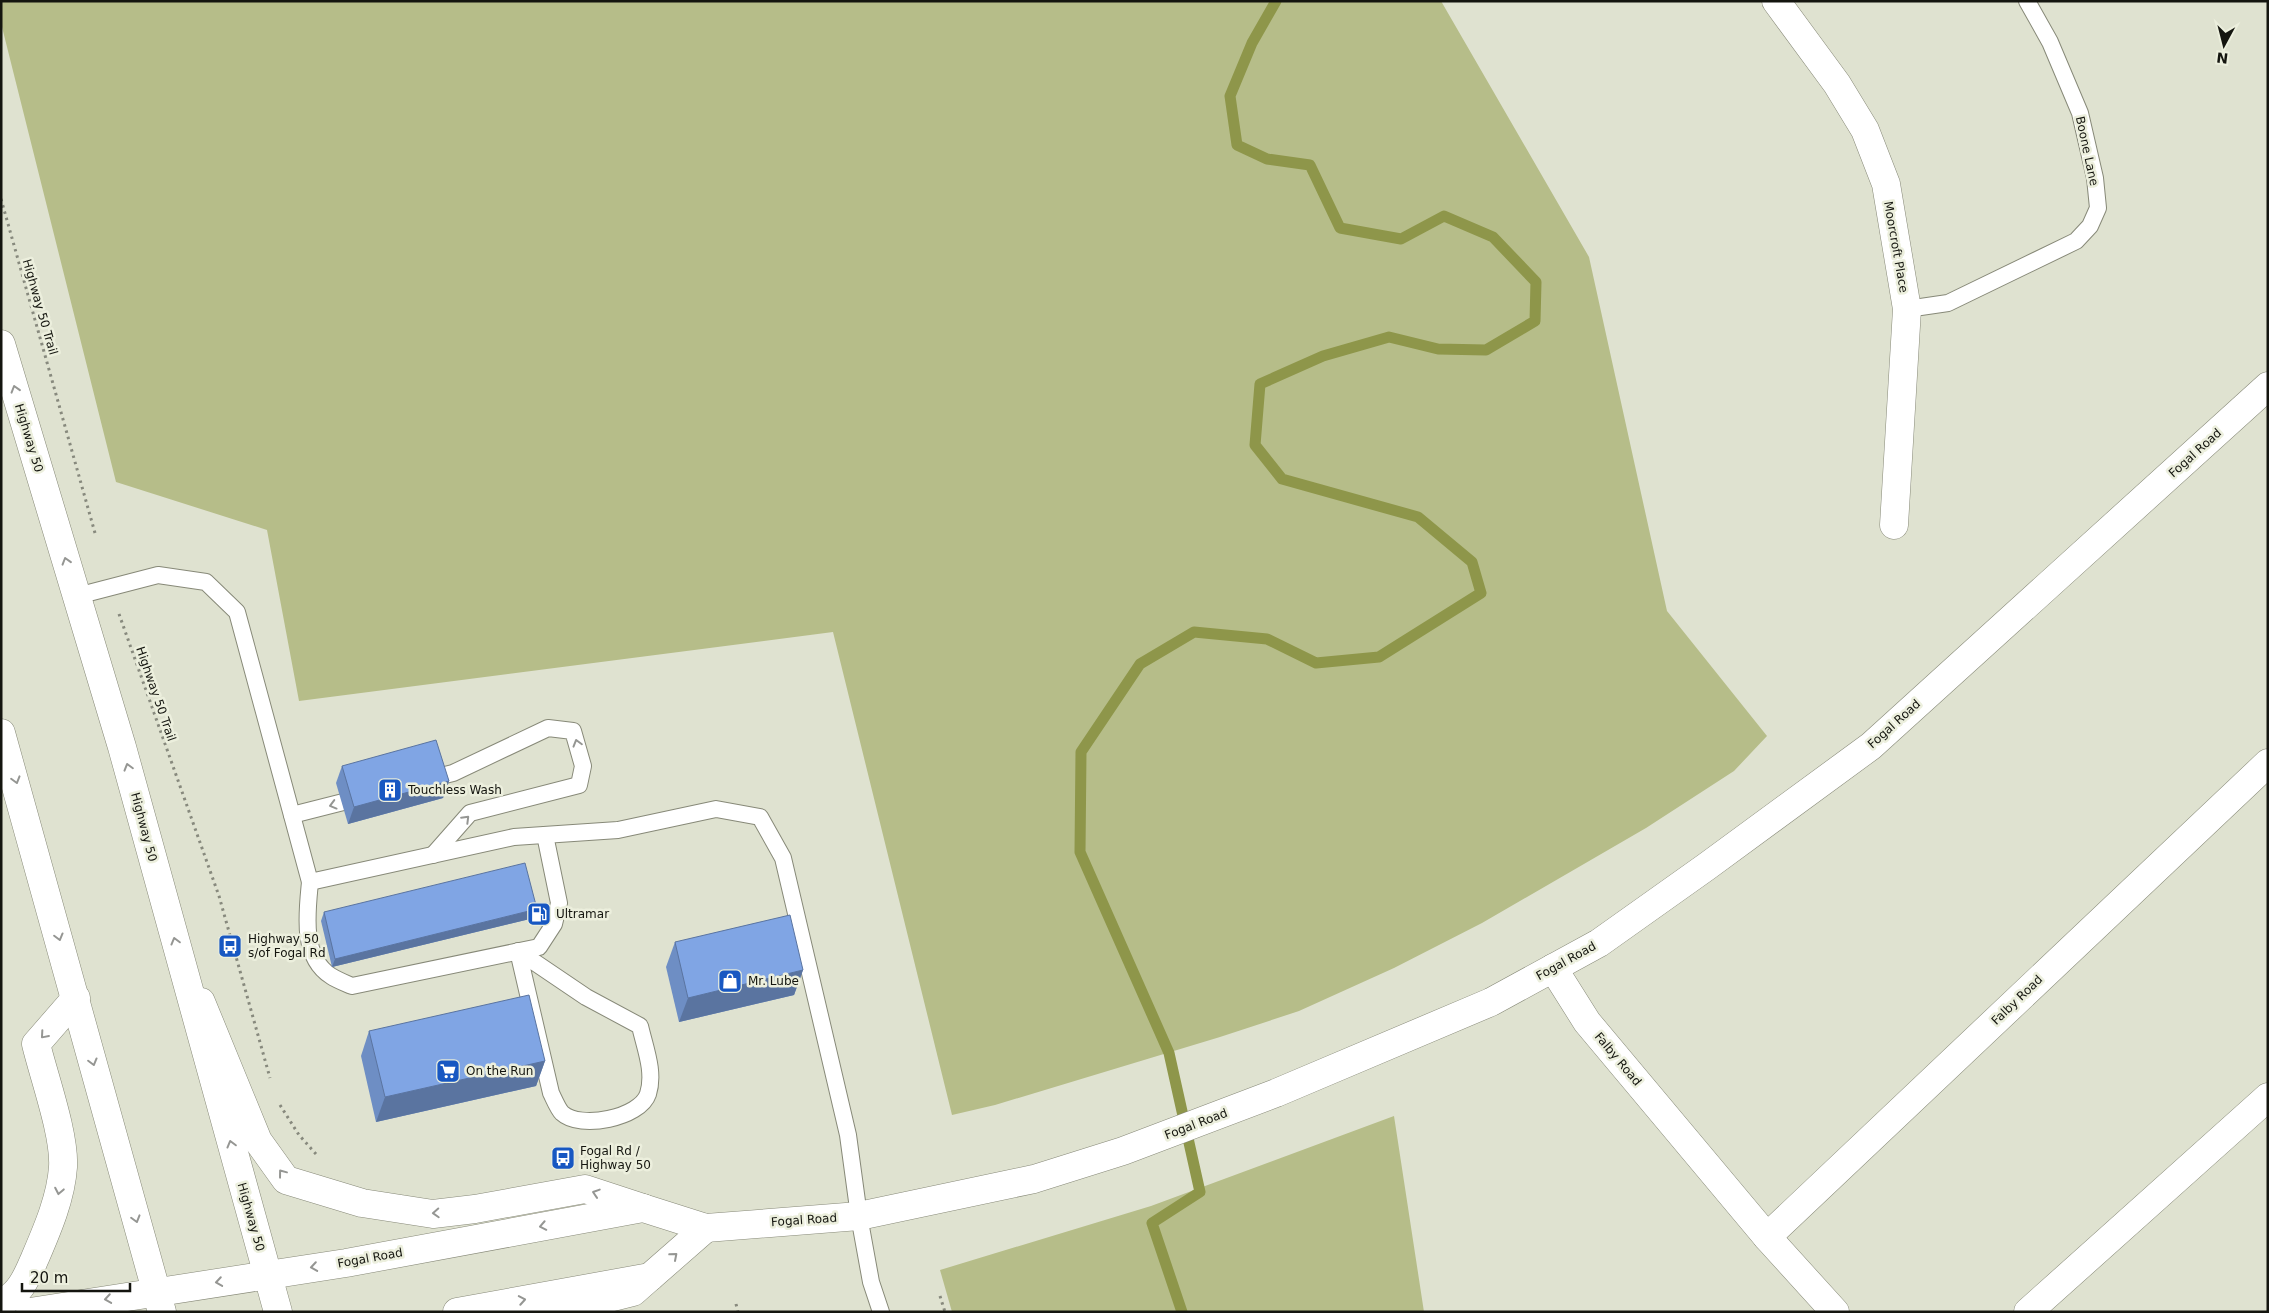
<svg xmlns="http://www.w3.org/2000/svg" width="2269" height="1313" font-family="'DejaVu Sans',sans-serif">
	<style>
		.green { fill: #b6bd89 }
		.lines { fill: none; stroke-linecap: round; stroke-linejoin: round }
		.stream { stroke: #8e964a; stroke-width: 11 }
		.service-casing { stroke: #878978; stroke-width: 18 }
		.minor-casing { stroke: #878978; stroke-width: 29 }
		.tertiary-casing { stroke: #878978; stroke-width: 29 }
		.secondary-casing { stroke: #878978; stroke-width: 29 }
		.primary-casing { stroke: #878978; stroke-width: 29 }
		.path { stroke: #87897d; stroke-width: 3; stroke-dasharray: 2.5 4; stroke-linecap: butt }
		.service { stroke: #fff; stroke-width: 16 }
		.minor { stroke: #fff; stroke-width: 28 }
		.tertiary { stroke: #fff; stroke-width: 28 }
		.secondary { stroke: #fff; stroke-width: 28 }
		.primary { stroke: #fff; stroke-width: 28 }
		.wall { fill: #6e8ec4 }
		.shaded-wall { fill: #5a74a0 }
		.building { fill: #80a5e4; stroke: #5a74a0 }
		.oneway { stroke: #959693 }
		.labels { text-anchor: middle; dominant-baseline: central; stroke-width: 5; stroke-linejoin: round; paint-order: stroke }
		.street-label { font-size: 12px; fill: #14150f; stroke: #ecefdd }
		.poi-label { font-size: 12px; fill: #14150f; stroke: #ecefdd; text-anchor: start }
	</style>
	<rect width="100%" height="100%" fill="#dfe2d0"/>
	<g class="green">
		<polygon points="1,1 1441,1 1589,257 1667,611 1767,736 1734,771 1646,828 1482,923 1394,968 1299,1011 1220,1037 995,1105 952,1115 833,632 299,701 267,530 116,482 1,23"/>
		<polygon points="1394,1116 1424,1312 952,1312 940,1270 1151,1206"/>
	</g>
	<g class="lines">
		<polyline class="stream" points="1182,1312 1152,1223 1200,1192 1169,1053 1080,852 1081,752 1140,664 1194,632 1267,639 1316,663 1379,657 1481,593 1472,562 1418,517 1282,479 1255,445 1260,384 1323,356 1389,337 1438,349 1486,350 1535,321 1536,282 1493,237 1444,216 1401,239 1340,228 1310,165 1267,159 1237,145 1230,96 1252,43 1276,1"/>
		<g class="service-casing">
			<g id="service">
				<polyline points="1907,309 1948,303 2076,241 2090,226 2098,208 2095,178 2080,113 2050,42 2027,1"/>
				<polyline points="77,596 158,575 206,582 237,612 310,882 514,837 618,830 716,809 760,817 783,858 848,1135 859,1216 871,1282 881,1312"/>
				<polyline points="425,780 453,773 548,728 573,731 583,766 579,785 470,813 433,855"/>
				<polyline points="292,815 363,797"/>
				<path d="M310,882C307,913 301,957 331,976C337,980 345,983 352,986L539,947L554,924L559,903L545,835"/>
				<path d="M518,951L586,997L640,1026C645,1048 655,1072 648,1094C640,1118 580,1130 562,1113C558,1109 554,1099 551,1093Z"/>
			</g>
		</g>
		<g class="minor-casing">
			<g id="minor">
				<polyline points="1776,1 1837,84 1865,130 1886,184 1907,309 1894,525"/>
				<polyline points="1553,968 1587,1022 1767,1237 1835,1312"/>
				<polyline points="1767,1237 2268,763"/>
				<polyline points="2028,1312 2268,1097"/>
			</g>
		</g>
		<g class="tertiary-casing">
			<g id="tertiary">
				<polyline points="30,1312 346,1263 643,1208 706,1228 859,1216 1034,1179 1123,1151 1276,1093 1491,1002 1599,943 1706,867 1871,746 2268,386"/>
				<polyline points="457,1312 650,1277 706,1228"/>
			</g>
		</g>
		<g class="secondary-casing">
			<g id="secondary">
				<polyline points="201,1002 258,1141 286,1180 362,1203 433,1214 475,1209 585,1189 643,1208"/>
				<path d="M1,1302C20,1296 28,1274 35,1258C47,1230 61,1198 63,1167C65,1135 44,1077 36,1044L76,998"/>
				<polyline points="553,1312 633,1292 650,1277"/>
			</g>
		</g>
		<g class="primary-casing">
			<g id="primary">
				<polyline points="1,344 122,747 278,1312"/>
				<polyline points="1,733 162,1312"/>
			</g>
		</g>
		<g class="path">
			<polyline points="1,199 95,533"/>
			<polyline points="119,614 219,896 270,1078"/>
			<polyline points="280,1105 299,1135 316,1154"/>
			<polyline points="940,1296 945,1312"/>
			<polyline points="736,1304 738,1312"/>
		</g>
		<use href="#service" class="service"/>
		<use href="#minor" class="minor"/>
		<use href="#tertiary" class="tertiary"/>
		<use href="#secondary" class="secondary"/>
		<use href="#primary" class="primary"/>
	</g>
	<g class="wall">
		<polygon points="342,766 449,781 443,798 348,824 336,783"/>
		<polygon points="537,909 534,918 332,967 321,921 324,912"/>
		<polygon points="675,942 803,970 794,995 679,1022 666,967"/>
		<polygon points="369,1031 545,1061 536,1086 376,1122 361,1056"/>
	</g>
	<g class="shaded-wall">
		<polygon points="449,781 443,798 348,824 354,807"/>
		<polygon points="537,909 534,918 332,967 335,959"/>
		<polygon points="803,970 794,995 679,1022 688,998"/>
		<polygon points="545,1061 536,1086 376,1122 385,1097"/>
	</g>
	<g class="building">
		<polygon points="436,740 449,781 354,807 342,766"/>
		<polygon points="525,863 537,909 335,959 324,912"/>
		<polygon points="790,915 803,970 688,998 675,942"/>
		<polygon points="529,995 545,1061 385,1097 369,1031"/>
	</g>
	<defs><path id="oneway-chevron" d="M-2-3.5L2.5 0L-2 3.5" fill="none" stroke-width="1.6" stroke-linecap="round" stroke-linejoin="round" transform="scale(1.25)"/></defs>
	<g class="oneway">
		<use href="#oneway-chevron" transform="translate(15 389) rotate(-107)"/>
		<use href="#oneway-chevron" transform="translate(66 561) rotate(-107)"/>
		<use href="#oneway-chevron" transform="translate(577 743) rotate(-106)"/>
		<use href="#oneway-chevron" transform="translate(128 767) rotate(-106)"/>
		<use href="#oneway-chevron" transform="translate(16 780) rotate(74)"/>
		<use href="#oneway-chevron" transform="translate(333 805) rotate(165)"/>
		<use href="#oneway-chevron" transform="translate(466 819) rotate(-45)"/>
		<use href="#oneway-chevron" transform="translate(59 937) rotate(75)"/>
		<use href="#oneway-chevron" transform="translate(175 941) rotate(-105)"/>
		<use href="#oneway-chevron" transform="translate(44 1035) rotate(131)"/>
		<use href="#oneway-chevron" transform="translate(93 1062) rotate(75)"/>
		<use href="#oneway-chevron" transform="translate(231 1144) rotate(-105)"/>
		<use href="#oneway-chevron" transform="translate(282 1173) rotate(-127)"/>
		<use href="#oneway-chevron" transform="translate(59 1191) rotate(101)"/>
		<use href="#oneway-chevron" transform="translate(596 1193) rotate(-162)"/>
		<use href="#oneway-chevron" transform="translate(436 1213) rotate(177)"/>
		<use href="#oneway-chevron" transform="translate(136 1219) rotate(74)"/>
		<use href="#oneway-chevron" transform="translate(543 1226) rotate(169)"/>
		<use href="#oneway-chevron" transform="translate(674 1256) rotate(-41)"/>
		<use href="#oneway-chevron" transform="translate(314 1267) rotate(171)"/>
		<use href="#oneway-chevron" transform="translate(219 1282) rotate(171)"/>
		<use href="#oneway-chevron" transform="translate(108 1299) rotate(171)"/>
		<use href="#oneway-chevron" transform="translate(522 1300) rotate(-10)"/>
	</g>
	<defs>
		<g id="building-square" transform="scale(1.25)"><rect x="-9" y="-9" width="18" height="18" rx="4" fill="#1757c2" stroke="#ecefdd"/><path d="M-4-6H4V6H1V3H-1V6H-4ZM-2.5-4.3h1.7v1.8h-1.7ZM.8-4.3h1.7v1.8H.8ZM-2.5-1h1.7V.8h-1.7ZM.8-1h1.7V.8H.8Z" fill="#fff"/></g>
		<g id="fuel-square" transform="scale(1.25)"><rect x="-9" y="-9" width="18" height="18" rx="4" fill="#1757c2" stroke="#ecefdd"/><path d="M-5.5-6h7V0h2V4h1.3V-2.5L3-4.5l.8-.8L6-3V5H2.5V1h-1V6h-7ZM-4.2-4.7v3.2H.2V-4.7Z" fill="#fff"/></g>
		<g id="bus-square" transform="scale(1.25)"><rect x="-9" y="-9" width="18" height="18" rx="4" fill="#1757c2" stroke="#ecefdd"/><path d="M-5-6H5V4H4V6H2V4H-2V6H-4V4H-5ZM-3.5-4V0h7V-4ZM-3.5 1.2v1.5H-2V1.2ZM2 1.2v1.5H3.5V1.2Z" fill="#fff"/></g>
		<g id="shop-square" transform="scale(1.25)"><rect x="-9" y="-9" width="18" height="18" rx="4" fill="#1757c2" stroke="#ecefdd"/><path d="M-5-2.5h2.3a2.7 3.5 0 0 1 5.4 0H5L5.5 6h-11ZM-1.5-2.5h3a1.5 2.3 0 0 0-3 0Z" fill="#fff"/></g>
		<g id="supermarket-square" transform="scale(1.25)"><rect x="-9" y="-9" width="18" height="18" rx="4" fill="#1757c2" stroke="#ecefdd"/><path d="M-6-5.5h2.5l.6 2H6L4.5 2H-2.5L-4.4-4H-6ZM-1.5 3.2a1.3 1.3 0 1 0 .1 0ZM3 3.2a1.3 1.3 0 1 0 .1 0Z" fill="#fff"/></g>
	</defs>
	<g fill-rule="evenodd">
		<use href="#building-square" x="390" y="790"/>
		<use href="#fuel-square" x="539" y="914"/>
		<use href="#bus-square" x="230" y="946"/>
		<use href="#shop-square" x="730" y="981"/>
		<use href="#supermarket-square" x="448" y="1071"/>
		<use href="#bus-square" x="563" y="1158"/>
	</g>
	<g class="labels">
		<g class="street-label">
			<text transform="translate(2087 151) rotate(78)">Boone Lane</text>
			<text transform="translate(1896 247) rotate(80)">Moorcroft Place</text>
			<text transform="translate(40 307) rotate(74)">Highway 50 Trail</text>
			<text transform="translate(29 438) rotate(73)">Highway 50</text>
			<text transform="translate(2195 453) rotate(-42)">Fogal Road</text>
			<text transform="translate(156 694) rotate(71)">Highway 50 Trail</text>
			<text transform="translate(1894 724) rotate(-42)">Fogal Road</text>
			<text transform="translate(144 827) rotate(75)">Highway 50</text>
			<text transform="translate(1566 961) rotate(-29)">Fogal Road</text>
			<text transform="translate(2017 1000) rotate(-44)">Falby Road</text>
			<text transform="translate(1618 1059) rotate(50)">Falby Road</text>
			<text transform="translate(1196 1124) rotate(-21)">Fogal Road</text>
			<text transform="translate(251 1217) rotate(74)">Highway 50</text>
			<text transform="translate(804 1220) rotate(-4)">Fogal Road</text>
			<text transform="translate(370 1258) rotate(-10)">Fogal Road</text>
		</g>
		<g class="poi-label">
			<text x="408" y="790">Touchless Wash</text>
			<text x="556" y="914">Ultramar</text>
			<text x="248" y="939">Highway 50<tspan x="248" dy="14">s/of Fogal Rd</tspan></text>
			<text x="748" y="981">Mr. Lube</text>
			<text x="466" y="1071">On the Run</text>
			<text x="580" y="1151">Fogal Rd /<tspan x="580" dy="14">Highway 50</tspan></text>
		</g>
	</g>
	<rect width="2269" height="1313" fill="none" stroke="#14150f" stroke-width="5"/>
	<g transform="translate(2224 45) rotate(187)" stroke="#ecefdd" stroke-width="4" paint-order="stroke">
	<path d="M0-4L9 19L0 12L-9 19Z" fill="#14150f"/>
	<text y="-8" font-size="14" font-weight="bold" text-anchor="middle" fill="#14150f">N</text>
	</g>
	<path d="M22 1283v8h108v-8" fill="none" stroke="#14150f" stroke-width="2.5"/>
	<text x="30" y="1283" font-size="15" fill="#14150f" stroke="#ecefdd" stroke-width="4" paint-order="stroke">20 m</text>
</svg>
